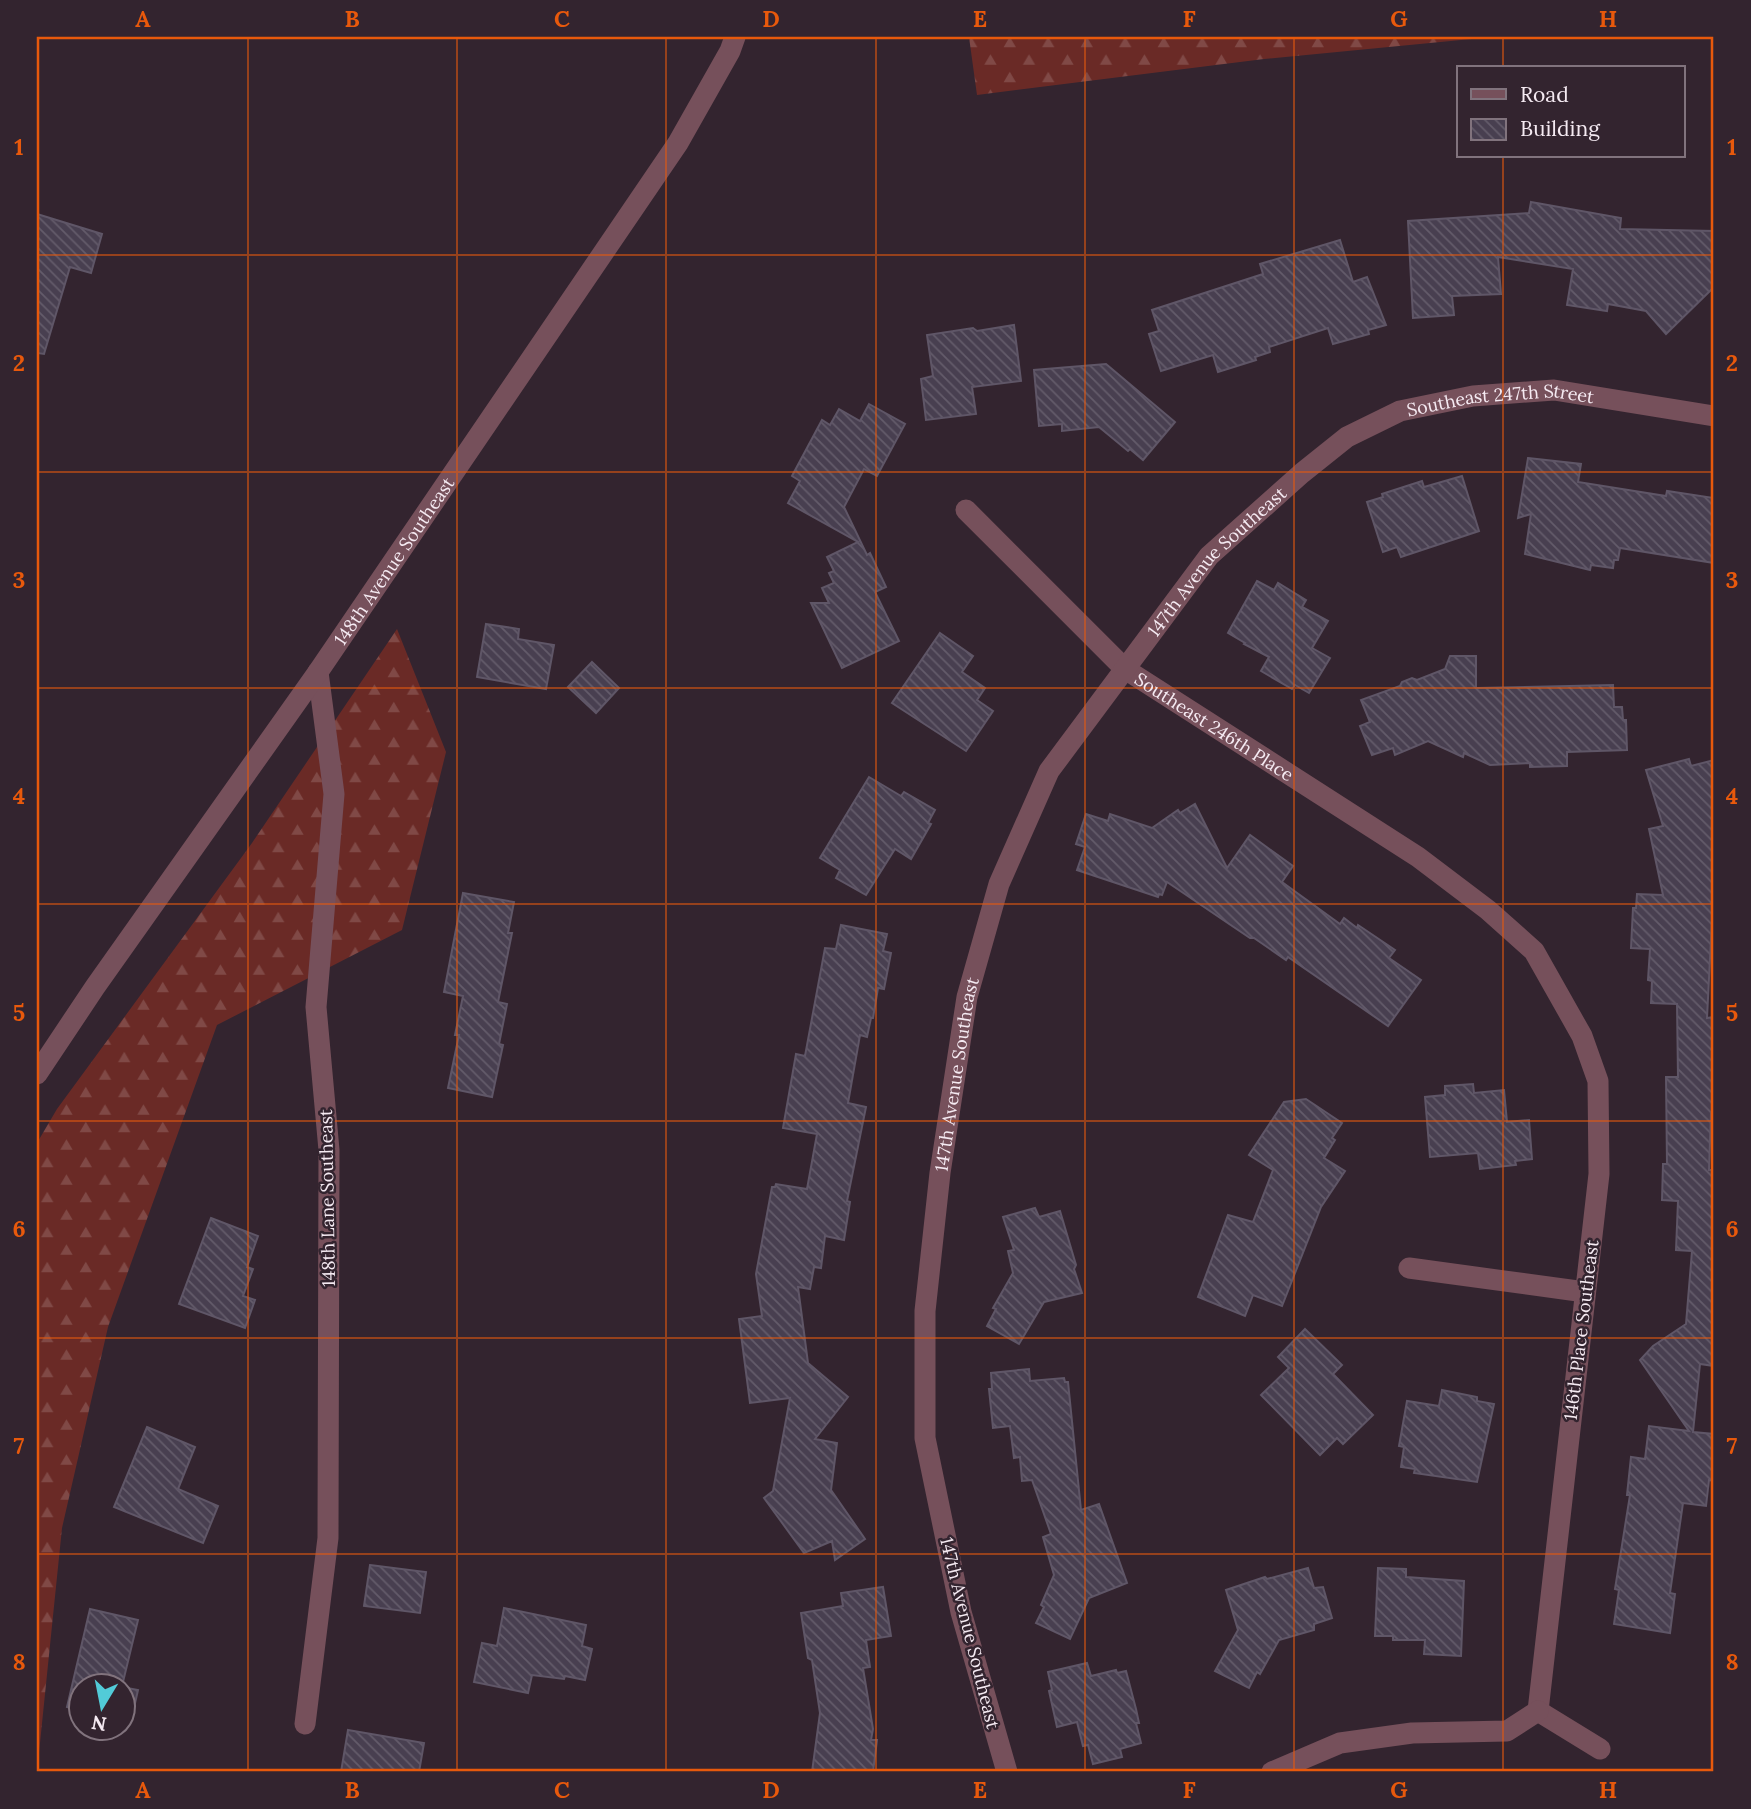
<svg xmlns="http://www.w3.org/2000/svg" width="1751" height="1809" font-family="Lora,serif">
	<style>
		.forest { fill: url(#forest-firs) }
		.building { fill: url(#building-back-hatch); stroke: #5f5667; stroke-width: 2 }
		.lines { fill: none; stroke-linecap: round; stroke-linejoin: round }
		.minor { stroke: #76505b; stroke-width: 21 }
		.tertiary { stroke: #76505b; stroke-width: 21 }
		.grid { fill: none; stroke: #e8590c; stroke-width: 2; stroke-opacity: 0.55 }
		.labels { text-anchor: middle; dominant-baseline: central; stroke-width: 5; stroke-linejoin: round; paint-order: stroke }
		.street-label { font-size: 18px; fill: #f5eaf2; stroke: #33242f }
		.neatline { fill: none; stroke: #e8590c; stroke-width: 2.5 }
		.grid-label { font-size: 23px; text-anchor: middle; font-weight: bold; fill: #e8590c }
	</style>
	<defs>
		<pattern id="forest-firs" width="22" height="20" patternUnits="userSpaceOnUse" patternTransform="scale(1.75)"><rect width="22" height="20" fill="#6a2a26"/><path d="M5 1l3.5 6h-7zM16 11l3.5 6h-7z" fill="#804946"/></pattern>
		<pattern id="building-back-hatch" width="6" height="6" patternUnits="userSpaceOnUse" patternTransform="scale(1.75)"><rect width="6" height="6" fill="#483f50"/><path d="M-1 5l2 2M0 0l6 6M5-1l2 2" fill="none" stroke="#635b6a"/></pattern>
	</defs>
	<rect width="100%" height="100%" fill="#33242f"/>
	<g class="forest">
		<polygon points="969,37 1492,37 1264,59 977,95"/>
		<polygon points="397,629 446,752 402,930 217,1025 108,1327 62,1528 37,1772 37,1143 57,1109 252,843"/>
	</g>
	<g class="building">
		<polygon points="1531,202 1621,218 1620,229 1714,231 1714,287 1666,334 1646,311 1608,304 1607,311 1567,305 1573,269 1498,257 1501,294 1452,296 1454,315 1413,318 1408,221 1529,213"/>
		<polygon points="37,214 102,234 91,273 70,267 44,354 37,353"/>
		<polygon points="1340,240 1353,282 1367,277 1386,325 1368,330 1369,334 1333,344 1328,328 1269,347 1270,352 1255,357 1256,360 1218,372 1213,355 1161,371 1149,334 1159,331 1152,310 1263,274 1260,264"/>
		<polygon points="1014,325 1021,381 972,387 976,414 926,420 921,379 933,376 927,335 973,328 977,331"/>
		<polygon points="1106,364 1175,422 1143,460 1130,449 1128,451 1099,427 1062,431 1062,424 1039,426 1034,370"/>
		<polygon points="869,404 905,424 877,476 864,469 844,507 867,555 870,553 886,587 875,592 899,641 842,668 811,603 829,603 822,588 834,583 829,573 834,571 827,557 858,542 788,503 800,481 792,476 822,420 830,425 839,409 860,421"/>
		<polygon points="1528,458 1581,464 1578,482 1666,496 1667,491 1714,498 1714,563 1620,548 1618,560 1614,560 1613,568 1591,565 1590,570 1525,554 1531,514 1518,518"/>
		<polygon points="1462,476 1479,531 1401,557 1397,547 1383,552 1367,502 1383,497 1382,494 1422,481 1424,487"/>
		<polygon points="1257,581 1274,590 1278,583 1306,600 1302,607 1328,621 1312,648 1330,658 1309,693 1295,685 1292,689 1261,671 1269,657 1244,644 1245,643 1228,633"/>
		<polygon points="486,624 519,629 518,639 554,645 546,689 477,677"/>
		<polygon points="940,633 973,656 962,672 985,688 977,700 993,711 966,751 892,703"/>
		<polygon points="1450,656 1476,656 1476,688 1613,685 1614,707 1622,707 1623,720 1626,720 1627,750 1567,752 1567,766 1530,767 1530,763 1490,765 1464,753 1463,757 1428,741 1395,755 1393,748 1372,755 1360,726 1370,722 1361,700 1400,686 1402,682 1412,678 1417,680 1445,669"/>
		<polygon points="592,662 619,688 596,713 568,687"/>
		<polygon points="1689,759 1691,766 1714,760 1714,879 1707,1018 1714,1017 1714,1112 1711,1112 1709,1170 1714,1170 1714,1366 1700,1364 1693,1432 1714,1434 1714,1481 1709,1480 1706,1506 1683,1503 1670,1593 1675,1594 1670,1633 1614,1624 1619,1590 1615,1589 1630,1495 1627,1495 1631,1457 1645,1459 1649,1426 1689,1431 1640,1360 1653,1346 1686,1324 1692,1251 1676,1250 1678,1201 1662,1200 1663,1164 1667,1164 1666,1077 1678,1077 1677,1004 1651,1003 1652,981 1648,980 1650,949 1631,948 1633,908 1636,908 1637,894 1663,895 1649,829 1663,826 1646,770"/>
		<polygon points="869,777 901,796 904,792 935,810 928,823 931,824 911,859 895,849 866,895 836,878 840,870 820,858"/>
		<polygon points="1195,804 1227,868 1250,835 1293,866 1282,882 1340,924 1344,918 1357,928 1358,925 1395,950 1389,958 1421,980 1388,1026 1288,957 1286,960 1254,938 1250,938 1167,882 1162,895 1159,894 1158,897 1077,870 1085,847 1076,844 1086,814 1108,821 1110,814 1152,828 1178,810 1180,813"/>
		<polygon points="463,893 514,902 508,933 512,933 498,1002 507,1004 499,1044 503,1045 492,1097 448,1088 459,1035 455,1035 463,996 444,992"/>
		<polygon points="841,925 887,934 883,951 891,953 884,989 878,988 873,1018 871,1018 867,1037 860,1035 848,1103 866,1107 847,1201 850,1202 844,1240 825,1236 821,1268 814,1267 810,1289 798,1287 808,1363 848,1397 815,1439 837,1443 831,1490 865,1539 835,1560 832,1541 804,1553 764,1498 773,1491 790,1398 750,1403 739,1319 762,1316 756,1274 772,1187 775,1187 776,1184 807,1189 817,1134 783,1128 796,1054 805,1056 825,948 836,949"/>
		<polygon points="1473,1084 1474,1093 1504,1090 1507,1122 1529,1120 1532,1159 1515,1161 1516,1165 1480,1169 1478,1153 1430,1157 1425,1097 1445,1095 1445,1086"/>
		<polygon points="1306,1099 1342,1123 1332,1138 1335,1140 1324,1158 1345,1171 1321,1207 1282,1306 1253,1295 1245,1316 1198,1297 1228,1215 1253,1222 1273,1170 1249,1155 1284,1102"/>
		<polygon points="1035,1208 1039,1217 1060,1211 1076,1265 1074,1269 1082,1293 1044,1302 1019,1344 987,1326 996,1309 993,1308 1013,1273 1008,1251 1014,1250 1003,1217"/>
		<polygon points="211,1218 258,1236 247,1267 253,1269 243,1296 255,1300 245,1328 179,1304"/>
		<polygon points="1305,1329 1342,1365 1333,1374 1373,1415 1343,1444 1337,1438 1320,1455 1261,1395 1289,1368 1278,1357"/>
		<polygon points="1029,1369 1030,1381 1064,1378 1065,1382 1068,1382 1081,1510 1099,1504 1127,1583 1089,1598 1070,1639 1036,1623 1044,1607 1041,1605 1054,1575 1043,1537 1051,1534 1032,1480 1022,1481 1020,1457 1014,1458 1010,1426 993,1428 989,1389 992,1389 991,1373"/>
		<polygon points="1442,1390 1477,1397 1477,1401 1494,1404 1477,1482 1414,1473 1415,1469 1401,1467 1404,1447 1399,1446 1407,1401 1439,1406"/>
		<polygon points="147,1427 195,1447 178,1489 218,1506 203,1543 114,1507"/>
		<polygon points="370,1565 426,1572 420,1613 364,1606"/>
		<polygon points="1308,1568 1314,1588 1323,1587 1332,1618 1314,1624 1314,1630 1279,1640 1260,1674 1257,1672 1249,1688 1215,1671 1238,1630 1226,1590 1265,1577 1267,1579"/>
		<polygon points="1378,1568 1406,1569 1406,1577 1464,1581 1461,1656 1424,1654 1425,1640 1393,1640 1393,1636 1375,1636"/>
		<polygon points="883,1587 891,1636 866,1640 870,1667 863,1668 873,1729 871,1740 877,1740 873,1772 812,1772 820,1713 812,1660 808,1658 801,1613 843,1606 841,1593"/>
		<polygon points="504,1608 586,1625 582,1646 592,1649 585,1680 565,1676 564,1679 532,1675 528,1693 474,1682 482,1643 497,1646"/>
		<polygon points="90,1609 138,1620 122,1686 80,1686 80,1710 67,1707"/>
		<polygon points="1087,1663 1091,1676 1116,1670 1117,1673 1126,1671 1136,1709 1139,1723 1136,1723 1141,1743 1120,1749 1122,1757 1093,1764 1088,1745 1083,1746 1077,1722 1057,1727 1049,1691 1052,1690 1048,1672"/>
		<polygon points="122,1687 138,1690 131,1721 122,1719"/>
		<polygon points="348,1730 424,1743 419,1772 341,1772"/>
	</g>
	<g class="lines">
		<g class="minor">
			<path id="s1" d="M966,510L1125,669L1418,857L1488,910L1534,951L1582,1036L1598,1081L1599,1174L1538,1711"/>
			<polyline points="1409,1268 1585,1292"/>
			<polyline points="1538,1711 1600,1749"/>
			<polyline points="305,1724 328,1538 329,1150 316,1007 334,794 318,672"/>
			<path id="s2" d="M1007,1772L961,1612L925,1438V1311L940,1173L967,997L999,884L1049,771L1209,556L1302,473L1347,437L1400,411L1473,396L1554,390L1714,416"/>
			<polyline points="1272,1772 1340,1743 1412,1733 1507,1731 1538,1711"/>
		</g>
		<path class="tertiary" id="s3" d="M37,1074L95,987L318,672L678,143L730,51L735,37"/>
	</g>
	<path class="grid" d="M248,37V1772M457,37V1772M666,37V1772M876,37V1772M1085,37V1772M1294,37V1772M1503,37V68M1503,156V1772M37,255H1714M37,472H1714M37,688H1714M37,904H1714M37,1121H1714M37,1338H1714M37,1554H1714"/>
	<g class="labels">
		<g class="street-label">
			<text stroke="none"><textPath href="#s2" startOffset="1640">Southeast 247th Street</textPath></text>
			<text stroke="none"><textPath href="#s3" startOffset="625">148th Avenue Southeast</textPath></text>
			<text stroke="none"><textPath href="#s2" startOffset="1298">147th Avenue Southeast</textPath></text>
			<text stroke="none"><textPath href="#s1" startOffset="331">Southeast 246th Place</textPath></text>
			<text stroke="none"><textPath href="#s2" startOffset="710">147th Avenue Southeast</textPath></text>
			<text transform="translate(327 1198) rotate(-91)">148th Lane Southeast</text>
			<text transform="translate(1581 1330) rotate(-83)">146th Place Southeast</text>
			<text transform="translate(970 1633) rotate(76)">147th Avenue Southeast</text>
		</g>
	</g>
	<rect width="1751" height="1809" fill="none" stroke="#33242f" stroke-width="77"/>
	<rect x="1457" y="66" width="228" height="91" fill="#33242f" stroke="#81737d" stroke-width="2"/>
	<rect x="1471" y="89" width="35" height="10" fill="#76505b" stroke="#81737d" stroke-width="2"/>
	<text x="1520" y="102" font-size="21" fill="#f5eaf2">Road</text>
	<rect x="1471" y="119" width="35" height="21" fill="url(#building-back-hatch)" stroke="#81737d" stroke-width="2"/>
	<text x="1520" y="136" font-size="21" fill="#f5eaf2">Building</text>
	<g transform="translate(102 1707) rotate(190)"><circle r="33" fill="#33242f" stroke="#81737d" stroke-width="2"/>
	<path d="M0-5L12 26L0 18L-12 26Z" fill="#52cbd8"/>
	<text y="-10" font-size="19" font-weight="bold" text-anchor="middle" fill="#f5eaf2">N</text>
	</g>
	<rect x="38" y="38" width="1674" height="1732" class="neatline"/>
	<g class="grid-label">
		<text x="143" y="27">A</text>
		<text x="352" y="27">B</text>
		<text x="562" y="27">C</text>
		<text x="771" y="27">D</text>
		<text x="980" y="27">E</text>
		<text x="1189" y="27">F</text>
		<text x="1399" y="27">G</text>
		<text x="1608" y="27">H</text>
		<text x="19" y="155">1</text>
		<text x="1732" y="155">1</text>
		<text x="19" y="371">2</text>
		<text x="1732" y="371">2</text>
		<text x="19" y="588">3</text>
		<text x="1732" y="588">3</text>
		<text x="19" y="804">4</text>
		<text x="1732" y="804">4</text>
		<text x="19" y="1021">5</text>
		<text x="1732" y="1021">5</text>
		<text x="19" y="1237">6</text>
		<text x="1732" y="1237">6</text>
		<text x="19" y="1454">7</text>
		<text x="1732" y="1454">7</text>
		<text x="19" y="1670">8</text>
		<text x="1732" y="1670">8</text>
		<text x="143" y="1798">A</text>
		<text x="352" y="1798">B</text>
		<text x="562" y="1798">C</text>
		<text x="771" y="1798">D</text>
		<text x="980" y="1798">E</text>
		<text x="1189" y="1798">F</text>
		<text x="1399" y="1798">G</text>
		<text x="1608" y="1798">H</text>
	</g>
</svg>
